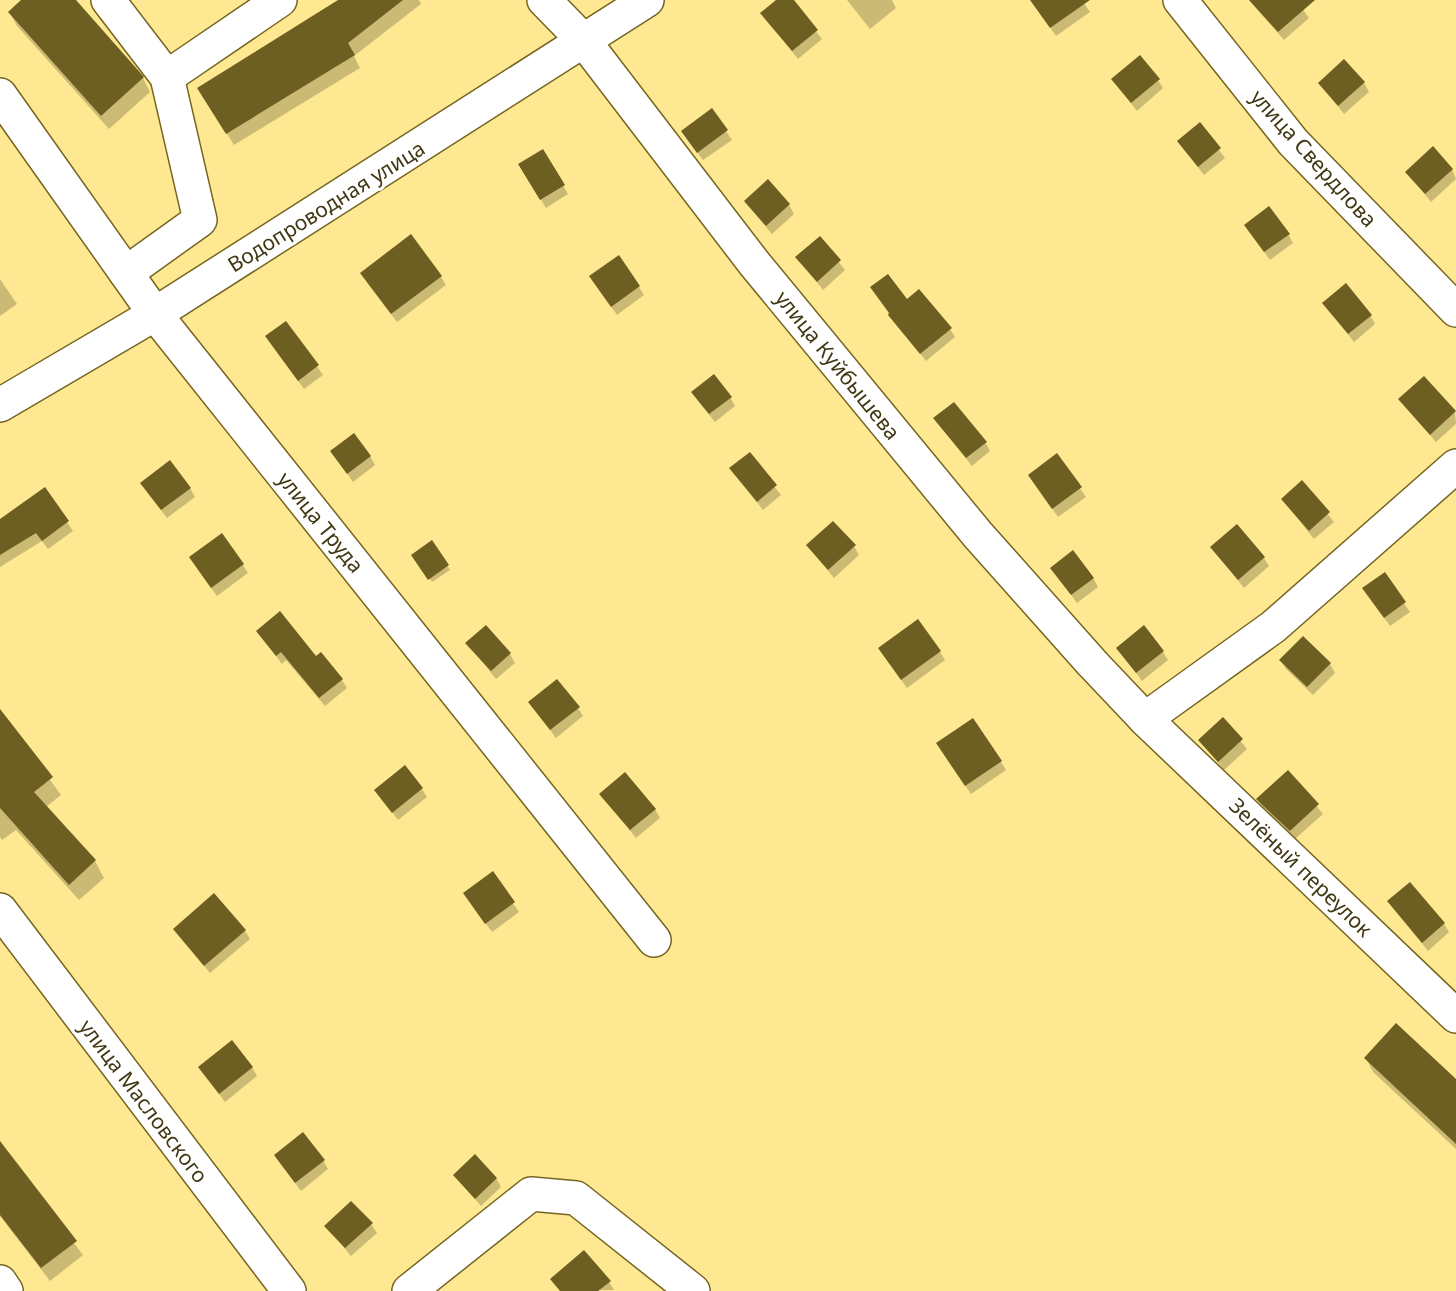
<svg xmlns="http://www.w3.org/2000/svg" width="1456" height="1291" font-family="'Noto Sans',sans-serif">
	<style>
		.shadow { fill: #0003 }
		.building { fill: #6d5e21 }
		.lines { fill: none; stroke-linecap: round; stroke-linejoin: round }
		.minor-casing { stroke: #756522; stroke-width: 36 }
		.minor { stroke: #fff; stroke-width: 33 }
		.labels { text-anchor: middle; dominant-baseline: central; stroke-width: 6; stroke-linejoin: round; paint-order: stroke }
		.street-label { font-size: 21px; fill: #413813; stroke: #fff }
	</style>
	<rect width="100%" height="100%" fill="#fee992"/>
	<g class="shadow">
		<polygon points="24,0 74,0 143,78 150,92 109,129 17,26 10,13"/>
		<polygon points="340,0 419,0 421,4 354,56 360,68 234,145 206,100"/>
		<polygon points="778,0 792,0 822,39 798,59 762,13"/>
		<polygon points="847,0 892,0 896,8 870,29"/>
		<polygon points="1031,0 1082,0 1090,12 1056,36"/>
		<polygon points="1249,0 1296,0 1309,18 1284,40"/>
		<polygon points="1113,80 1158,80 1163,88 1137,111"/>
		<polygon points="1320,83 1364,83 1369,92 1344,114"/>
		<polygon points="711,110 732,140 703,160 688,140"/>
		<polygon points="1200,125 1225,158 1204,175 1178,142"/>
		<polygon points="543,151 568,194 546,208 520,164"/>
		<polygon points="1452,169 1456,179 1431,202 1407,172"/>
		<polygon points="745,202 789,205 794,214 772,234"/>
		<polygon points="1251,234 1288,234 1293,243 1270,260"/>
		<polygon points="819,238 845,270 823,290 797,257"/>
		<polygon points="441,277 446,285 397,322 367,282"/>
		<polygon points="0,279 17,304 0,316"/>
		<polygon points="596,285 639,287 644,295 617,315"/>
		<polygon points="906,301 950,329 955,337 926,361 890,315"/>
		<polygon points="1324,303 1370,315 1375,324 1354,342"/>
		<polygon points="286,323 323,375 304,389 272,345"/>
		<polygon points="730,397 735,406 715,422 698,401"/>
		<polygon points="1400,400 1455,412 1456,424 1436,442"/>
		<polygon points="935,419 985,442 990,451 972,466"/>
		<polygon points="332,452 370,456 375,465 353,482"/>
		<polygon points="749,454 781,495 763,510 731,469"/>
		<polygon points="1057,456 1086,497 1058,517 1035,484"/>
		<polygon points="1302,482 1334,522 1314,539 1282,499"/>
		<polygon points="190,488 195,497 167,518 147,492"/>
		<polygon points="45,489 73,531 48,549 42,541 0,567 0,520"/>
		<polygon points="432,543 450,570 432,582 415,559"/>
		<polygon points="808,546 854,546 859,555 834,578"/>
		<polygon points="1212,548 1264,558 1269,566 1244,588"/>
		<polygon points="190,558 243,565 248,573 217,596"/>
		<polygon points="1052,568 1093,578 1098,587 1077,603"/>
		<polygon points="1384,574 1410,612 1390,626 1369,597"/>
		<polygon points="257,631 342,680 347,688 325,706 286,660 282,664"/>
		<polygon points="467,643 510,654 515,663 496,679"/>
		<polygon points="1118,648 1163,652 1168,660 1142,681"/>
		<polygon points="879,649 940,652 945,660 907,688"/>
		<polygon points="1281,660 1330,664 1335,673 1313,695 1286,669"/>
		<polygon points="530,703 578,708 583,716 556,738"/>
		<polygon points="0,711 61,795 46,807 95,861 104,878 79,900 16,830 2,840 0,837"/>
		<polygon points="1223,719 1247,749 1224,770 1200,740"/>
		<polygon points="943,752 1001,762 1006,770 971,794"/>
		<polygon points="1288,772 1323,814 1295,839 1263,808 1257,799"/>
		<polygon points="422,789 427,797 398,820 376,790"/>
		<polygon points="601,795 655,809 660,818 636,838"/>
		<polygon points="492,873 519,912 492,932 470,902"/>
		<polygon points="1389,902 1444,924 1449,932 1428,951"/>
		<polygon points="174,929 245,931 250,939 210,973"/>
		<polygon points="1366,1058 1456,1081 1456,1149 1373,1072"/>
		<polygon points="199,1067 252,1067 257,1076 225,1102"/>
		<polygon points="0,1144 83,1255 50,1281 0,1216"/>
		<polygon points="275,1156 323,1160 328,1169 301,1191"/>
		<polygon points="455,1176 496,1178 501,1187 481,1206"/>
		<polygon points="371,1224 377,1233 351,1256 326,1226"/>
		<polygon points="552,1279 609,1282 614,1290 560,1291"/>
	</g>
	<g class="building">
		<polygon points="21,0 76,0 144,77 101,116 8,12"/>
		<polygon points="338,0 403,0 348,43 355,55 226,134 197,88"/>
		<polygon points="776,0 794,0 818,30 792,51 760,13"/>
		<polygon points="1030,0 1090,0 1050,28"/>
		<polygon points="1249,0 1315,0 1278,32"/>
		<polygon points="1140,55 1160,79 1131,103 1111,79"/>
		<polygon points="1344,59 1365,82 1338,106 1318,83"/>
		<polygon points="712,108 728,130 697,153 681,131"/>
		<polygon points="1200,122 1221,148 1198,167 1177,141"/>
		<polygon points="1433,146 1453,169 1425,194 1405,172"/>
		<polygon points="543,149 565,185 540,200 518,164"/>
		<polygon points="768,179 790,204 766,226 744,201"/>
		<polygon points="1269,206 1290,234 1264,252 1244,225"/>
		<polygon points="411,234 442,276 391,314 360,273"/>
		<polygon points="820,236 841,260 817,282 795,257"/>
		<polygon points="619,255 640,286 611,307 589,276"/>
		<polygon points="888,274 907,299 919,289 952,328 920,354 888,315 889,313 870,287"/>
		<polygon points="1346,283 1372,315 1348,334 1322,303"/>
		<polygon points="286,321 319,365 298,381 265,336"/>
		<polygon points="714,374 732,397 709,414 691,392"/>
		<polygon points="1424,376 1456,411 1430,435 1398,399"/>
		<polygon points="954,402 987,442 966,458 933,418"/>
		<polygon points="354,433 371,456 347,474 330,451"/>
		<polygon points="750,452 777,485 757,502 729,468"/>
		<polygon points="1057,453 1082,487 1052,509 1028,475"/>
		<polygon points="170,460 191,488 161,510 140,483"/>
		<polygon points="1302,480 1330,512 1309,531 1281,499"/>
		<polygon points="45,487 69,521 42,541 36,533 0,555 0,519"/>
		<polygon points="833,521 856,545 828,570 806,545"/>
		<polygon points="1237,524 1265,557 1238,580 1210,547"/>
		<polygon points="222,533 244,564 211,588 189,557"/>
		<polygon points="432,540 449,565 428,580 411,555"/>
		<polygon points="1073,550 1094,578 1071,595 1050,568"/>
		<polygon points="1385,572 1406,602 1384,618 1362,588"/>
		<polygon points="280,611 316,656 321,652 343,679 319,698 281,652 276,656 256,631"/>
		<polygon points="918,619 941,651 901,680 878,648"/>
		<polygon points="486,625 511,653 491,671 465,643"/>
		<polygon points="1144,625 1164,651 1136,673 1116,648"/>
		<polygon points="1303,636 1331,663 1307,687 1279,660"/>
		<polygon points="557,679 580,707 550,730 528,702"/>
		<polygon points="0,709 53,777 34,792 96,860 69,885 0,808"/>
		<polygon points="1223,717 1243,739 1218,762 1198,740"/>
		<polygon points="973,718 1002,761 965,786 936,743"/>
		<polygon points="405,765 423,788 392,813 374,790"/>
		<polygon points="1288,770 1319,804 1290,831 1256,799"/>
		<polygon points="625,772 656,809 630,830 599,794"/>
		<polygon points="493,871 515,902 485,924 463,893"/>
		<polygon points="1410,882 1445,923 1422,943 1387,901"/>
		<polygon points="214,893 246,930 204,966 173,929"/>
		<polygon points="1396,1023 1456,1079 1456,1144 1364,1058"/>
		<polygon points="232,1040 253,1067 219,1094 198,1067"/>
		<polygon points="303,1132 325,1160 295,1183 274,1155"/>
		<polygon points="0,1141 77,1241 41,1268 0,1215"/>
		<polygon points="475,1154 497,1178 475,1199 453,1175"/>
		<polygon points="351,1201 373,1223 345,1248 324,1226"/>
		<polygon points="584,1250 611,1281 598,1291 560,1291 550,1279"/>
	</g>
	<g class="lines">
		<g class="minor-casing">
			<g id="minor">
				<polyline points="108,0 167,77 200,220 126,273"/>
				<polyline points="544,0 584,41 754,263 978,535 1092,663 1145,719 1456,1016"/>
				<polyline points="1180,0 1293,142 1456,310"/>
				<polyline points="167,77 280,0"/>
				<polyline points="0,95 155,314 654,940"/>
				<polyline points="0,405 155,314 647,0"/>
				<polyline points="1145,719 1273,627 1456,466"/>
				<polyline points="0,910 289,1291"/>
				<polyline points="0,1282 6,1291"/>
				<polyline points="409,1291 531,1194 576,1198 693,1291"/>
			</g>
		</g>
		<use href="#minor" class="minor"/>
	</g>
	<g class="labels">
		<g class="street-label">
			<text transform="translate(1314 158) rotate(48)">улица Свердлова</text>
			<text transform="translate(326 206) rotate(-32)">Водопроводная улица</text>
			<text transform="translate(838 365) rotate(51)">улица Куйбышева</text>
			<text transform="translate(321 522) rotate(51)">улица Труда</text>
			<text transform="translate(1301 867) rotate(44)">Зелёный переулок</text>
			<text transform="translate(144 1101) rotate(53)">улица Масловского</text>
		</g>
	</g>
</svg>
